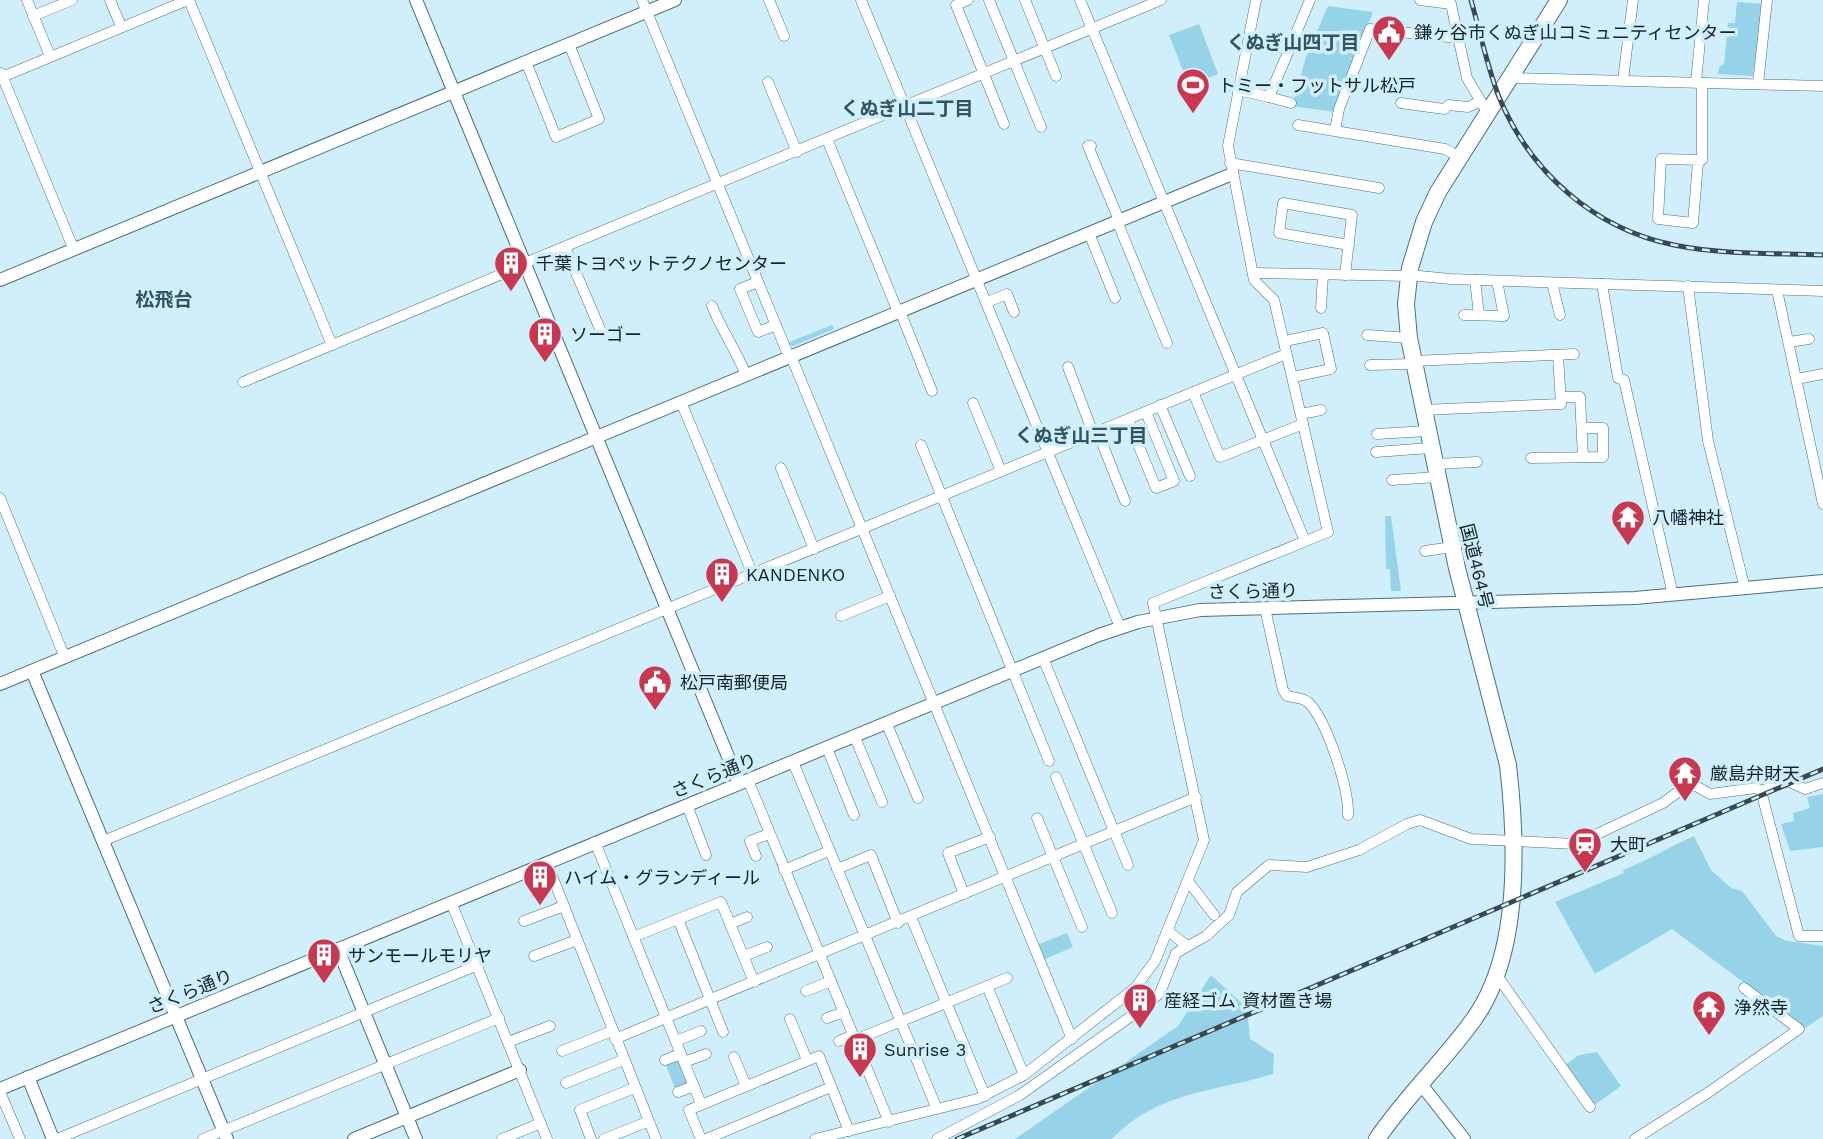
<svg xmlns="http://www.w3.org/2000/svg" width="1823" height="1139" font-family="'Work Sans','Noto Sans JP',sans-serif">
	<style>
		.green { fill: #96d2e8 }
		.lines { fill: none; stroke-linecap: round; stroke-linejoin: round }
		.minor-casing { stroke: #4b6f7c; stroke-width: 11 }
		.tertiary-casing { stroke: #4b6f7c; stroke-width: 14 }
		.trunk-casing { stroke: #4b6f7c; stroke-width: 18 }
		.minor { stroke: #fff; stroke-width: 10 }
		.tertiary { stroke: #fff; stroke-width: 12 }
		.trunk { stroke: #fff; stroke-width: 16 }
		.rail-casing { stroke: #384a50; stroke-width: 5 }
		.rail { stroke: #d0effb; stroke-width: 2.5; stroke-dasharray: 8; stroke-linecap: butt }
		.labels { text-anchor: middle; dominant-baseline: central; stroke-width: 7; stroke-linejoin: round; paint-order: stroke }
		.poi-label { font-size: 18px; fill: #142328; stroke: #d0effb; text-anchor: start }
		.street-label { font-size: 18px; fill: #142328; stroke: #d0effb }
		.neighbourhood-label { font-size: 19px; font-weight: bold; fill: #315461; stroke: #d0effb }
	</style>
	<rect width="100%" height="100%" fill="#d0effb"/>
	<g class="green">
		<polygon points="1737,2 1764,4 1757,64 1754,65 1753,76 1718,74 1719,67 1724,64 1728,23 1735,23"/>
		<polygon points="1328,6 1373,12 1334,112 1292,106 1306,57"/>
		<polygon points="1199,24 1218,74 1189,86 1169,35"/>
		<polygon points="832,325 834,329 793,346 787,343"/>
		<polygon points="1385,516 1391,516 1401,591 1391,591 1390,569 1386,569"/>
		<polygon points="1823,794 1823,847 1790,851 1781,824 1794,821 1793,813 1810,808 1807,797"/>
		<path d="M1694,836L1711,870L1731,888L1742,891L1776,936L1787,941L1823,946V1016L1805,1028L1672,929L1595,974L1555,902L1624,873L1623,870C1649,860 1669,847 1694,836Z"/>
		<polygon points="1067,933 1073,947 1043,960 1037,945"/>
		<path d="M1211,975L1247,1008L1250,1039L1274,1054L1273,1074C1215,1092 1158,1091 1112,1139H1015L1178,1026Z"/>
		<polygon points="1597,1052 1621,1086 1593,1106 1565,1065 1579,1055"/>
		<polygon points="678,1058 690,1083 676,1091 665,1063"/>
	</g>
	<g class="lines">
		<g class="minor-casing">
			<g id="minor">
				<polyline points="27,0 50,56"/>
				<polyline points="110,0 121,26"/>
				<polyline points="189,0 332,345 526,264"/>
				<polyline points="642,0 789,357"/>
				<polyline points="769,0 784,36"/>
				<polyline points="861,0 1120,627"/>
				<polyline points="968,0 956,5 1004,124"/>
				<polyline points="989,0 1041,127"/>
				<polyline points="1025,0 1056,76"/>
				<polyline points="1080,0 1305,541"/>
				<polyline points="1420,0 1451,4 1467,78 1487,112"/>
				<polyline points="33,16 72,0"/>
				<polyline points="526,62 556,137 599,119 569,44"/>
				<polyline points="1,73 74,250"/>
				<polyline points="0,78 188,0"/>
				<polyline points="1510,78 1823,86"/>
				<polyline points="1623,80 1633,0"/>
				<polyline points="768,82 797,152"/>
				<polyline points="1696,82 1704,0"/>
				<polyline points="1758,84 1767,0"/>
				<polyline points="1238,90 1269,97 1310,0"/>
				<polyline points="1269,97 1291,103"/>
				<polyline points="1401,103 1444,109 1449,105 1468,107 1479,102"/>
				<polyline points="1298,125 1445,149 1460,157"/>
				<polyline points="1335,130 1339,109 1370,29 1458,38"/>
				<polyline points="827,139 898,312"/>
				<polyline points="1091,146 1088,146 1119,220"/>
				<polyline points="1698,162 1693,223 1658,219 1661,159 1702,160 1702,83"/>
				<polyline points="1230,163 1379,188"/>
				<polyline points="1117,221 1167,343"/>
				<polyline points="1089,233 1115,298"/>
				<polyline points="565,247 600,329"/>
				<polyline points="525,263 1161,0"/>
				<polyline points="1253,273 1410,276"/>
				<polyline points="1345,275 1352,215 1283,203 1279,233 1349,245"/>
				<polyline points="1410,275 1450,279 1823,291"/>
				<polyline points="1475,280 1479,315"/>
				<polyline points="758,282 740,289 758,332 776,325"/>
				<polyline points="1552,283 1560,315"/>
				<polyline points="1602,284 1618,378 1624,380 1673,595"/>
				<polyline points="1688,286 1708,441 1745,589"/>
				<polyline points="1777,290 1823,504"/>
				<polyline points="987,302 1007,294 1014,312"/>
				<path d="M712,306C722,331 736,350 746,375"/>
				<polyline points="1321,308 1323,275"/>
				<polyline points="900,311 932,391"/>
				<polyline points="1464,315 1504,316 1497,281"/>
				<polyline points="1367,335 1409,338"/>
				<polyline points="1285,341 1323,333 1331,369 1293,377"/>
				<polyline points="1789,342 1809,339"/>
				<polyline points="791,356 1072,1039"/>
				<polyline points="1413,361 1574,354"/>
				<polyline points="1370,365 1413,364"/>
				<polyline points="1068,367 1093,433"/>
				<polyline points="1797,379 1823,374"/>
				<polyline points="243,382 332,345"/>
				<polyline points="1193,392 1220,457 1303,424"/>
				<polyline points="1561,397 1580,397 1583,457"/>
				<polyline points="681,402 753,575"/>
				<polyline points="973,403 1001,471"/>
				<polyline points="1160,405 1190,476"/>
				<polyline points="1422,410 1561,404 1558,355"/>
				<polyline points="1301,414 1321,410"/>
				<polyline points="1128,420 1156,488 1174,481 1146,412"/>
				<polyline points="1098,433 1125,501"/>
				<polyline points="1377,434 1427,431"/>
				<polyline points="921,445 1049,761"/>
				<polyline points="1376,452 1430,448"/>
				<polyline points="1531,458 1603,457 1603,428 1582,428"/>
				<polyline points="1434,464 1477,462"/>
				<polyline points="781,468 814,549"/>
				<polyline points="1392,480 1437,477"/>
				<polyline points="0,498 65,658"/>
				<polyline points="1425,551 1452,547"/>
				<path d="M1265,608L1283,690L1287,696C1294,698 1302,697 1308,702C1327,721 1349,788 1348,815"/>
				<polyline points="841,616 890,596"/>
				<polyline points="1043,658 1128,865"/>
				<polyline points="886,722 918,798"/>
				<polyline points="854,735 882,802"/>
				<polyline points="827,748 854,815"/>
				<polyline points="793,762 937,1109"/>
				<polyline points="1056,777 1112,913"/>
				<polyline points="748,780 889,1122"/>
				<polyline points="1761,791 1799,936 1823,936"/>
				<polyline points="687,805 706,855"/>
				<polyline points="1037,818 1082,927"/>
				<polyline points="103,841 1286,354"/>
				<polyline points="595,842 701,1104"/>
				<polyline points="756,856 750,841 769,834"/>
				<polyline points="547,863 656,1139"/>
				<polyline points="837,869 871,855 898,923"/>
				<polyline points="784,870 829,851"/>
				<polyline points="1188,881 1214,915"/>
				<polyline points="964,894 948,853 990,837"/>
				<polyline points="451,902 547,1139"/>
				<polyline points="911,917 985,1096"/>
				<polyline points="678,919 723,1032"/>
				<polyline points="524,921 564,906"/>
				<polyline points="730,924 747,917"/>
				<polyline points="1168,931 1186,945"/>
				<polyline points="633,937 721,902 754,982"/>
				<polyline points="534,956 577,940"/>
				<polyline points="744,956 767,947"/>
				<polyline points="1498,977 1590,1107"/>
				<polyline points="806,991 831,981"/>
				<polyline points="827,1018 844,1012"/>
				<polyline points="790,1019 807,1060"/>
				<polyline points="615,1039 1196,797"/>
				<polyline points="855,1040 1007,978"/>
				<polyline points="676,1041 701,1031"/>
				<polyline points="839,1041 853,1035"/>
				<polyline points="508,1042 550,1026"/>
				<polyline points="562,1051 612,1031"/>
				<polyline points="734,1057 746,1086"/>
				<polyline points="665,1060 681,1054"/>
				<polyline points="684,1062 706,1054"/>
				<polyline points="1024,1075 1135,988 1155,961 1204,840 1153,603 1328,532 1274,300 1254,280 1228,146 1256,0"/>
				<polyline points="566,1083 623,1060"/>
				<polyline points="0,1092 20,1139"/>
				<polyline points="678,1092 694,1086"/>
				<polyline points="57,1139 478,965"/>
				<polyline points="203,1139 499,1018"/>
				<polyline points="502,1139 541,1123"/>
				<polyline points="591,1139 580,1110 634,1088"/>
				<polyline points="604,1139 647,1122"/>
				<polyline points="701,1139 689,1110 819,1056 849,1131"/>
				<polyline points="706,1139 831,1087"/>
				<polyline points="815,1139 977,1099 1024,1075 987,986"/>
				<polyline points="937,1139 1020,1095 1137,1012 1160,993 1176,953 1206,936 1229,915 1237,892 1269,865 1307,867 1359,850 1407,824 1420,820 1471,839 1576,844 1663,803 1686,786 1696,786 1710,794 1756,788 1761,791 1788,781 1805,789 1823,783"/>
				<polyline points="1635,1139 1709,1092 1799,1029 1744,988"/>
			</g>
		</g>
		<g class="tertiary-casing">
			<g id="tertiary">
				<polyline points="416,0 739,783"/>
				<polyline points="0,280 675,0"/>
				<polyline points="32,671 227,1139"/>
				<polyline points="0,684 1232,174"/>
				<polyline points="338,949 416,1139"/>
				<polyline points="28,1077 53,1139"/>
				<polyline points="1420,1083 1464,1139"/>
				<polyline points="0,1089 1099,635 1138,622 1200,610 1635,598 1823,581"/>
				<polyline points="354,1139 520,1070"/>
			</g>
		</g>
		<g class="trunk-casing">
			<path id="trunk" d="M1377,1139C1406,1096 1444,1061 1474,1019C1521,953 1517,843 1508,765L1457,568L1409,338L1406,304L1410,268L1424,222L1438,192L1559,0"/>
		</g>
		<use href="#minor" class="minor"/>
		<use href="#tertiary" class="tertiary"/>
		<use href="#trunk" class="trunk"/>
		<g class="rail-casing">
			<g id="rail">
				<path d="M1471,0C1480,32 1487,66 1499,97C1530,172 1594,229 1674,245C1723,255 1774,253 1823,255"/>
				<polyline points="957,1139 1823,769"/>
			</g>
		</g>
		<use href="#rail" class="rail"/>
	</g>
	<defs>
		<g id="civic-pin" transform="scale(1.75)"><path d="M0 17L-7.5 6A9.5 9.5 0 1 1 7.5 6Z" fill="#c83850" stroke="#d0effb"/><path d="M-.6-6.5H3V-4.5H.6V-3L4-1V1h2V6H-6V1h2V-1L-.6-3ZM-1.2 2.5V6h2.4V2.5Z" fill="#fff"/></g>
		<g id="stadium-pin" transform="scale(1.75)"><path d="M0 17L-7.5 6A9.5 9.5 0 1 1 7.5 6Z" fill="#c83850" stroke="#d0effb"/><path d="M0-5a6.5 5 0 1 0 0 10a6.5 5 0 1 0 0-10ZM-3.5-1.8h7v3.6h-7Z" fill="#fff"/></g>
		<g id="building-pin" transform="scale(1.75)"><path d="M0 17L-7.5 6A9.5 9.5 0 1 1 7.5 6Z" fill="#c83850" stroke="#d0effb"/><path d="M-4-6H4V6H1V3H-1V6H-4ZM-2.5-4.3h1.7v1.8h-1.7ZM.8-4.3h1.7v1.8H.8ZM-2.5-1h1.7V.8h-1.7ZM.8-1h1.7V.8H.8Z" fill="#fff"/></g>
		<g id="temple-pin" transform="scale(1.75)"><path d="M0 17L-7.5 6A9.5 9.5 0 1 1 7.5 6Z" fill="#c83850" stroke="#d0effb"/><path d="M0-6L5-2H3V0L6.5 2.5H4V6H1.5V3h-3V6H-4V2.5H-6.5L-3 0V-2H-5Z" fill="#fff"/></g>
		<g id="station-pin" transform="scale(1.75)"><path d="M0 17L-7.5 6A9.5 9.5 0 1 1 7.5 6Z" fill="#c83850" stroke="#d0effb"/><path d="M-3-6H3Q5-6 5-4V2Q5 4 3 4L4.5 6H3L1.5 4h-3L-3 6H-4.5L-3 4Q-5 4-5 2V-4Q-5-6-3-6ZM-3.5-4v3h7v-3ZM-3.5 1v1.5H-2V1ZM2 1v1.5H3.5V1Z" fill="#fff"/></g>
	</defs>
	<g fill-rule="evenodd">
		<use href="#civic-pin" x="1389" y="32"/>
		<use href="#stadium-pin" x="1193" y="85"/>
		<use href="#building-pin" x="511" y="263"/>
		<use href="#building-pin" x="545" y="334"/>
		<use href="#temple-pin" x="1628" y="517"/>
		<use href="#building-pin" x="722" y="574"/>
		<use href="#civic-pin" x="655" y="682"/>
		<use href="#temple-pin" x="1685" y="773"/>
		<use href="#station-pin" x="1585" y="844"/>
		<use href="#building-pin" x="540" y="877"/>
		<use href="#building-pin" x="324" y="955"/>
		<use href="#building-pin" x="1140" y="1000"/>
		<use href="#temple-pin" x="1709" y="1007"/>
		<use href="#building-pin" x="860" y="1049"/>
	</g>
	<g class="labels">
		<g class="poi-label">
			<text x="1414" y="32">鎌ヶ谷市くぬぎ山コミュニティセンター</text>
			<text x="1218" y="85">トミー・フットサル松戸</text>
			<text x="536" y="263">千葉トヨペットテクノセンター</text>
			<text x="570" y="334">ソーゴー</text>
			<text x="1652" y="517">八幡神社</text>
			<text x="746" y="574">KANDENKO</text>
			<text x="680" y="682">松戸南郵便局</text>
			<text x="1710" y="773">厳島弁財天</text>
			<text x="1610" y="844">大町</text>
			<text x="564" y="877">ハイム・グランディール</text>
			<text x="348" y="955">サンモールモリヤ</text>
			<text x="1164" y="1000">産経ゴム 資材置き場</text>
			<text x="1734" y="1007">浄然寺</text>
			<text x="884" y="1049">Sunrise 3</text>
		</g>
		<g class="street-label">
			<text transform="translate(1477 566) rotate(76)">国道464号</text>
			<text transform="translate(1253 591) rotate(-1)">さくら通り</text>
			<text transform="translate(714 775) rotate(-22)">さくら通り</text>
			<text transform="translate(190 991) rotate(-22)">さくら通り</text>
		</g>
		<g class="neighbourhood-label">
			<text x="1293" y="42">くぬぎ山四丁目</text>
			<text x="907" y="108">くぬぎ山二丁目</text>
			<text x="164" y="299">松飛台</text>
			<text x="1081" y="435">くぬぎ山三丁目</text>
		</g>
	</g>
</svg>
